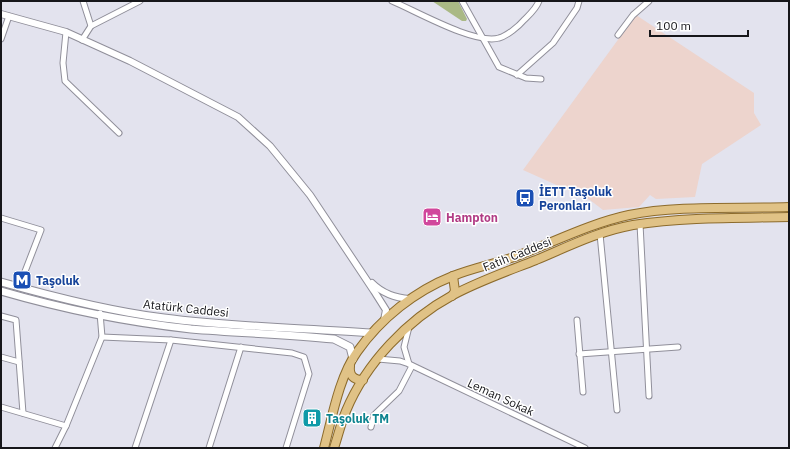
<svg xmlns="http://www.w3.org/2000/svg" width="790" height="449" font-family="'IBM Plex Sans',sans-serif">
	<style>
		.industrial { fill: #edd4cd }
		.green { fill: #aab985 }
		.lines { fill: none; stroke-linecap: round; stroke-linejoin: round }
		.minor-casing { stroke: #908f9a; stroke-width: 7 }
		.tertiary-casing { stroke: #908f9a; stroke-width: 8 }
		.secondary-casing { stroke: #908f9a; stroke-width: 9 }
		.primary-casing { stroke: #8c6b2c; stroke-width: 10 }
		.minor { stroke: #fff; stroke-width: 5 }
		.tertiary { stroke: #fff; stroke-width: 6 }
		.secondary { stroke: #fff; stroke-width: 7 }
		.primary { stroke: #e0c286; stroke-width: 8 }
		.labels { text-anchor: middle; dominant-baseline: central; stroke-width: 3; stroke-linejoin: round; paint-order: stroke }
		.transit-label { font-size: 12px; font-weight: bold; fill: #164399; stroke: #fff; text-anchor: start }
		.hotel-label { font-size: 12px; font-weight: bold; fill: #b23c85; stroke: #fff; text-anchor: start }
		.street-label { font-size: 12px; fill: #16161a; stroke: #fff }
		.culture-label { font-size: 12px; font-weight: bold; fill: #0d838f; stroke: #fff; text-anchor: start }
	</style>
	<rect width="100%" height="100%" fill="#e3e3ee"/>
	<polygon class="industrial" points="636,15 754,93 754,113 761,125 702,164 695,197 656,199 650,195 639,207 603,210 590,200 523,170"/>
	<polygon class="green" points="432,1 458,1 467,19 466,21 462,21"/>
	<g class="lines">
		<g class="minor-casing">
			<g id="minor">
				<polyline points="83,1 91,26"/>
				<path d="M392,1C416,11 475,45 499,38C507,36 519,26 524,20C530,14 536,9 539,1"/>
				<polyline points="462,1 499,67 526,78 541,79"/>
				<polyline points="66,32 63,63 65,81 119,133"/>
				<polyline points="618,35 633,15 649,1"/>
				<polyline points="1,39 9,16"/>
				<polyline points="82,40 91,26 140,1"/>
				<polyline points="517,75 553,43 577,8 579,1"/>
				<polyline points="1,218 41,230 19,287"/>
				<polyline points="640,224 649,396"/>
				<polyline points="600,234 617,410"/>
				<polyline points="1,316 16,320 23,413"/>
				<polyline points="577,320 583,392"/>
				<polyline points="102,337 171,340 292,353 304,357 309,374 286,448"/>
				<polyline points="579,354 678,347"/>
				<polyline points="1,357 19,362"/>
				<polyline points="378,359 400,361 409,364 585,448"/>
				<polyline points="409,364 404,347 409,327"/>
				<polyline points="1,407 66,426"/>
				<polyline points="371,427 374,415 399,391 412,366"/>
				<polyline points="55,448 66,426 102,337 100,313"/>
				<polyline points="135,448 171,340"/>
				<polyline points="209,448 241,347"/>
			</g>
		</g>
		<g class="tertiary-casing">
			<g id="tertiary">
				<polyline points="1,14 66,32 130,61 238,117 270,146 310,195 374,291 386,310 384,320"/>
				<path d="M372,283C382,293 396,298 410,299"/>
			</g>
		</g>
		<g class="secondary-casing">
			<g id="secondary">
				<path d="M1,282C54,297 109,311 164,318C233,327 303,328 372,333"/>
				<path d="M1,291C63,309 127,322 191,329C239,333 286,334 334,339L350,347L353,359"/>
			</g>
		</g>
		<g class="primary-casing">
			<g id="primary">
				<polyline points="452,296 455,291 453,276"/>
				<path d="M350,366C349,375 353,380 363,380"/>
				<path d="M324,448C332,418 339,377 357,352C381,318 415,291 453,276C475,267 500,263 522,254C558,240 592,223 629,215C677,205 740,209 789,207"/>
				<path d="M334,448C338,436 341,423 346,411C366,363 407,320 453,295C479,281 508,271 536,260C567,247 599,231 633,225C684,217 737,218 789,217"/>
			</g>
		</g>
		<use href="#minor" class="minor"/>
		<use href="#tertiary" class="tertiary"/>
		<use href="#secondary" class="secondary"/>
		<use href="#primary" class="primary"/>
	</g>
	<defs>
		<g id="bus-square" transform="scale(1)"><rect x="-9" y="-9" width="18" height="18" rx="4" fill="#1a4fb4" stroke="#fff"/><path d="M-5-6H5V4H4V6H2V4H-2V6H-4V4H-5ZM-3.5-4V0h7V-4ZM-3.5 1.2v1.5H-2V1.2ZM2 1.2v1.5H3.5V1.2Z" fill="#fff"/></g>
		<g id="hotel-square" transform="scale(1)"><rect x="-9" y="-9" width="18" height="18" rx="4" fill="#d1479c" stroke="#fff"/><path d="M-6-4.5h1.5V1H6V5H4.5V3h-9V5H-6ZM-4 0a1.8 1.8 0 1 1 3.6 0ZM.5 0V-2.5h3Q6-2.5 6 0Z" fill="#fff"/></g>
		<g id="metro-square" transform="scale(1)"><rect x="-9" y="-9" width="18" height="18" rx="4" fill="#1a4fb4" stroke="#fff"/><path d="M-5.5 5V-5H-3L0 0L3-5H5.5V5H3V-.5L0 4L-3-.5V5Z" fill="#fff"/></g>
		<g id="building-square" transform="scale(1)"><rect x="-9" y="-9" width="18" height="18" rx="4" fill="#0f9aa8" stroke="#fff"/><path d="M-4-6H4V6H1V3H-1V6H-4ZM-2.5-4.3h1.7v1.8h-1.7ZM.8-4.3h1.7v1.8H.8ZM-2.5-1h1.7V.8h-1.7ZM.8-1h1.7V.8H.8Z" fill="#fff"/></g>
	</defs>
	<g fill-rule="evenodd">
		<use href="#bus-square" x="525" y="198"/>
		<use href="#hotel-square" x="432" y="217"/>
		<use href="#metro-square" x="22" y="280"/>
		<use href="#building-square" x="312" y="418"/>
	</g>
	<g class="labels">
		<g class="transit-label">
			<text x="539" y="191">İETT Taşoluk<tspan x="539" dy="14">Peronları</tspan></text>
			<text x="36" y="280">Taşoluk</text>
		</g>
		<g class="hotel-label">
			<text x="446" y="217">Hampton</text>
		</g>
		<g class="street-label">
			<text transform="translate(517 254) rotate(-22)">Fatih Caddesi</text>
			<text transform="translate(186 308) rotate(6)">Atatürk Caddesi</text>
			<text transform="translate(501 397) rotate(25)">Leman Sokak</text>
		</g>
		<g class="culture-label">
			<text x="326" y="418">Taşoluk TM</text>
		</g>
	</g>
	<rect width="790" height="449" fill="none" stroke="#16161a" stroke-width="4"/>
	<path d="M650 30v6h98v-6" fill="none" stroke="#16161a" stroke-width="2"/>
	<text x="656" y="30" font-size="12" fill="#16161a" stroke="#ffffff" stroke-width="3" paint-order="stroke">100 m</text>
</svg>
